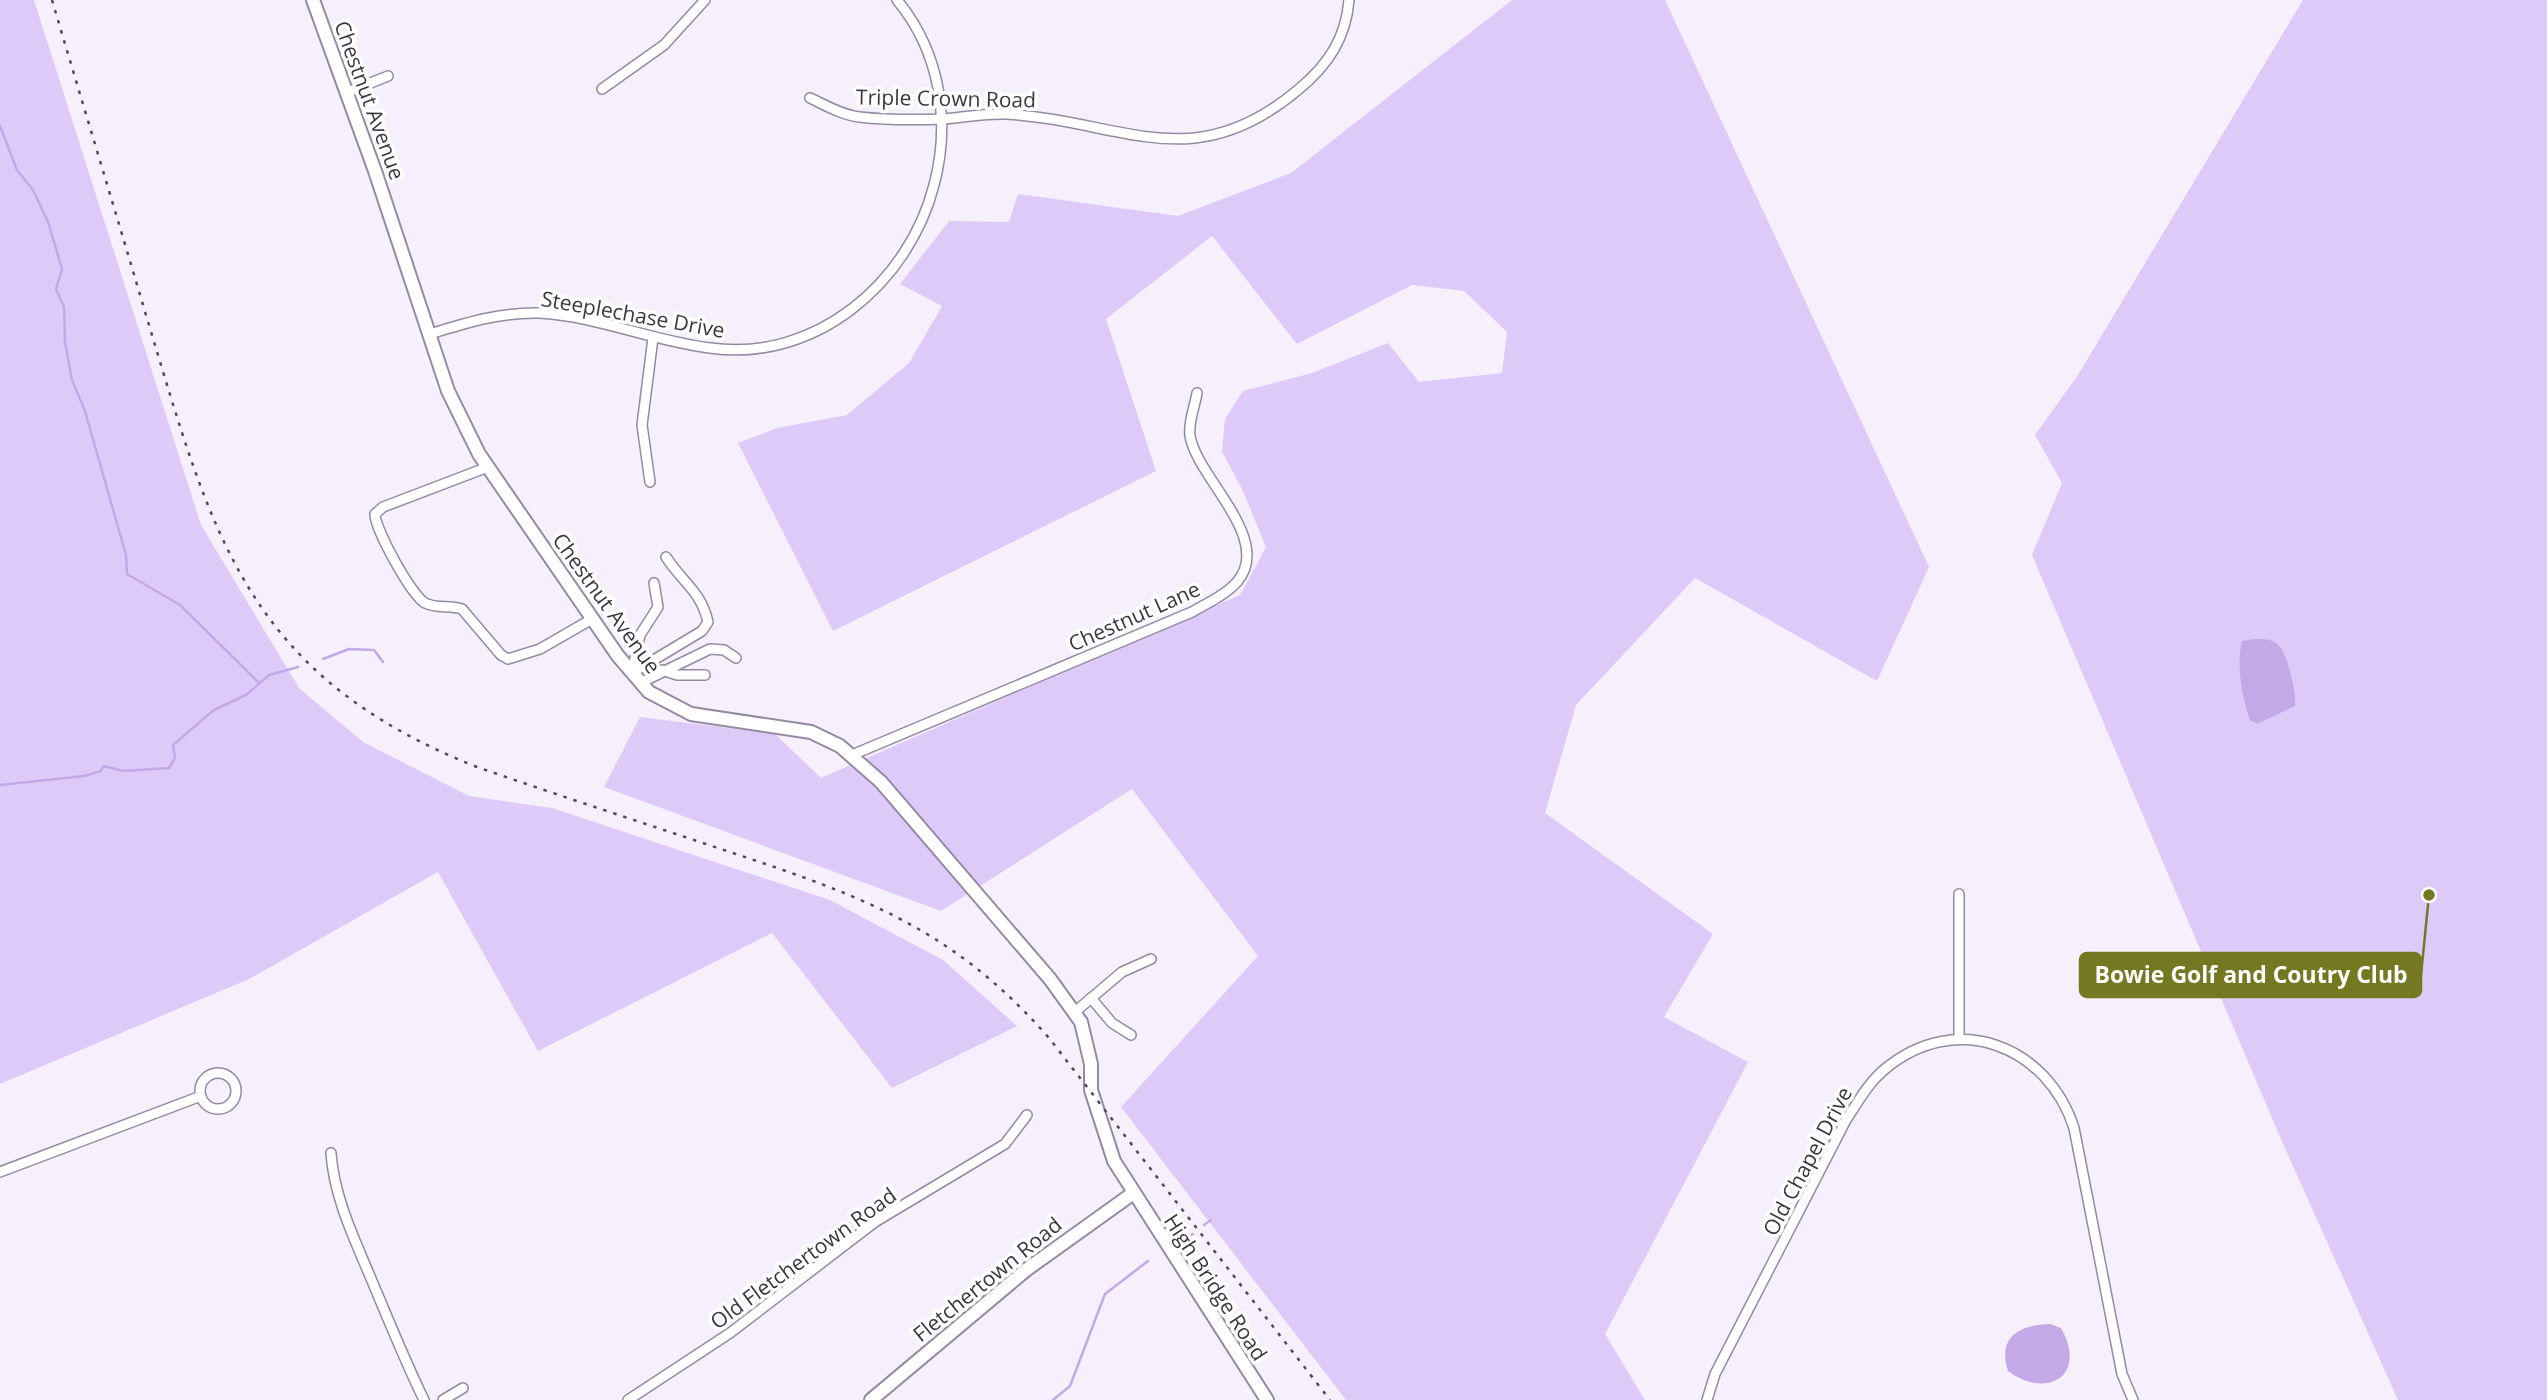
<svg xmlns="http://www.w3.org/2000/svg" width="2547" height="1400" font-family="'Open Sans',sans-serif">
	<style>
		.green { fill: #decaf9 }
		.water { fill: #c4a9e8 }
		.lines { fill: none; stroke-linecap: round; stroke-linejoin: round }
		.stream { stroke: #c4a9e8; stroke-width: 2.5 }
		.street-casing { stroke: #948aa3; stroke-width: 12 }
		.secondary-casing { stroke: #948aa3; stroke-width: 16 }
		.street { stroke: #fff; stroke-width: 9 }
		.secondary { stroke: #fff; stroke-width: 12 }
		.rail { stroke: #504b56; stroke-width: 2.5; stroke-dasharray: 3.5 7; stroke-linecap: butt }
		.labels { text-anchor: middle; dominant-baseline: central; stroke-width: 7; stroke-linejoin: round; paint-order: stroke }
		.street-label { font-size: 21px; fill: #3b3641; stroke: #fff }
		.leader { fill: none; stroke: #737821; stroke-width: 2.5 }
		.callout-dot { fill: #737821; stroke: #fff; stroke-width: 2.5 }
		.callout { fill: #737821; stroke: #737821; stroke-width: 2.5 }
		.callout-label { font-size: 23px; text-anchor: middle; font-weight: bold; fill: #fff }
	</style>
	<rect width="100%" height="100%" fill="#f5f0fb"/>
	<g class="green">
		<polygon points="0,0 34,0 201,525 299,688 363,742 469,796 552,808 830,900 943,960 1017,1026 892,1088 772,933 538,1051 438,872 249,979 0,1084"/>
		<polygon points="1512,0 1665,0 1929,567 1877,681 1695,578 1576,705 1545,813 1713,934 1664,1017 1748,1062 1605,1334 1645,1400 1346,1400 1121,1107 1258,956 1132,789 941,911 604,787 640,717 775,734 821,778 1240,595 1266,547 1242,489 1222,452 1225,419 1243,391 1312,373 1388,343 1419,382 1502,373 1507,332 1464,291 1412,285 1297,344 1212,236 1106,319 1156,471 833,631 738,443 777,428 847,415 909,363 942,306 900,284 949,221 1009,222 1018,194 1178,216 1291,173"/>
		<polygon points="2303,0 2547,0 2547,1400 2398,1400 2284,1146 2032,555 2062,483 2035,435 2078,375"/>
	</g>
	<g class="water">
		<path d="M2254,639C2263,639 2273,638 2280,647C2288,656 2297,695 2295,706L2257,724L2250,720C2242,697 2236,665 2242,641Z"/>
		<path d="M2050,1324L2061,1328C2088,1376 2047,1400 2008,1371C1997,1337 2019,1325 2050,1324Z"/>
	</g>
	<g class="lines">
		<g class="stream">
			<polyline points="0,126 17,170 33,190 48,222 62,269 56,289 64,307 65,342 72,380 85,411 126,555 127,574 180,605 258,682"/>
			<polyline points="323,659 349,649 374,650 383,662"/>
			<polyline points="0,785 84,776 101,771 103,766 124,771 169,768 175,758 173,745 214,710 246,695 269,675 298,667"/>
			<polyline points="1204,1225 1211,1220"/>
			<polyline points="1180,1242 1193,1234"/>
			<polyline points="1053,1400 1070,1386 1105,1294 1148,1261"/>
		</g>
		<g class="street-casing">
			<g id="street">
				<polyline points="602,89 664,45 705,0"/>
				<polyline points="348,92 388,76"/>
				<path d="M810,98C825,105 842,115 859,117C886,120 917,120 944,119C965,117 985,113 1007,114C1123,121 1193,179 1299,89C1328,65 1346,38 1349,0"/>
				<path d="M430,334C466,323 501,312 539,313C597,316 652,341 710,348C815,363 909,283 934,185C951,121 940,52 897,0"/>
				<path d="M488,467L383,507L375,514C375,529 411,595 425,603C437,609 449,605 462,609L501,655L508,659L540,649L592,619"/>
				<polyline points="650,482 642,425 653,338"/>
				<polyline points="662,670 677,675 705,675"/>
				<path d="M632,673L702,631L708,622C701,591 682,582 666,557"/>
				<polyline points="632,673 640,635 658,607 654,583"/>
				<polyline points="640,683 710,649 724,650 736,658"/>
				<path d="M852,755L1192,612C1208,603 1225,595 1237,582C1274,539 1197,478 1190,436C1188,422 1195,406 1197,393"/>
				<polyline points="1091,998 1112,1023 1131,1035"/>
				<polyline points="1076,1011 1122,972 1151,959"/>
				<polyline points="1959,1039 1959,894"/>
				<circle cx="218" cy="1091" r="18"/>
				<path d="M331,1153C334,1198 355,1240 372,1281C389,1321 405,1361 424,1400"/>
				<polyline points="0,1172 201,1096"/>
				<polyline points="443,1400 463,1388"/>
				<polyline points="628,1400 730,1333 875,1222 1005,1144 1027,1115"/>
				<path d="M1707,1400L1715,1374L1846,1120C1858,1102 1868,1083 1885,1069C1956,1010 2047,1045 2074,1128L2122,1374L2133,1400"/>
			</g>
		</g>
		<g class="secondary-casing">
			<g id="secondary">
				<polyline points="313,0 375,171 448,391 479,454 618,656 649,692 691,714 811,732 840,746 881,782 1050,979 1081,1022 1091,1064 1091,1090 1114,1161 1267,1400"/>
				<polyline points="871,1400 1026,1270 1132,1194"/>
			</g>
		</g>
		<use href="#street" class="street"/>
		<use href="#secondary" class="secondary"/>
		<path class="rail" d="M52,0C83,105 115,210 146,315C212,534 245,675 477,767C552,793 628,818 703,843C846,891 946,920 1049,1038L1330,1400"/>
	</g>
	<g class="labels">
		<g class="street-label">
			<text transform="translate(946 98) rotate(1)">Triple Crown Road</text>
			<text transform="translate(370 100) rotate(70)">Chestnut Avenue</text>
			<text transform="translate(633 314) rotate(10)">Steeplechase Drive</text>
			<text transform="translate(607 603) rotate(54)">Chestnut Avenue</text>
			<text transform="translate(1134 616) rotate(-24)">Chestnut Lane</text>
			<text transform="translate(1807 1161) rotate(-62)">Old Chapel Drive</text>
			<text transform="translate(803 1258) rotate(-36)">Old Fletchertown Road</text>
			<text transform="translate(987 1279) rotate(-39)">Fletchertown Road</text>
			<text transform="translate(1216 1287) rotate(57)">High Bridge Road</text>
		</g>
	</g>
	<path class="leader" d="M2429 895L2421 975"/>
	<circle class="callout-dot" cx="2429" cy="895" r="7"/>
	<rect class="callout" x="2080" y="953" width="341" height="44" rx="7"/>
	<g class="callout-label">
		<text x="2251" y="983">Bowie Golf and Coutry Club</text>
	</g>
</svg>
